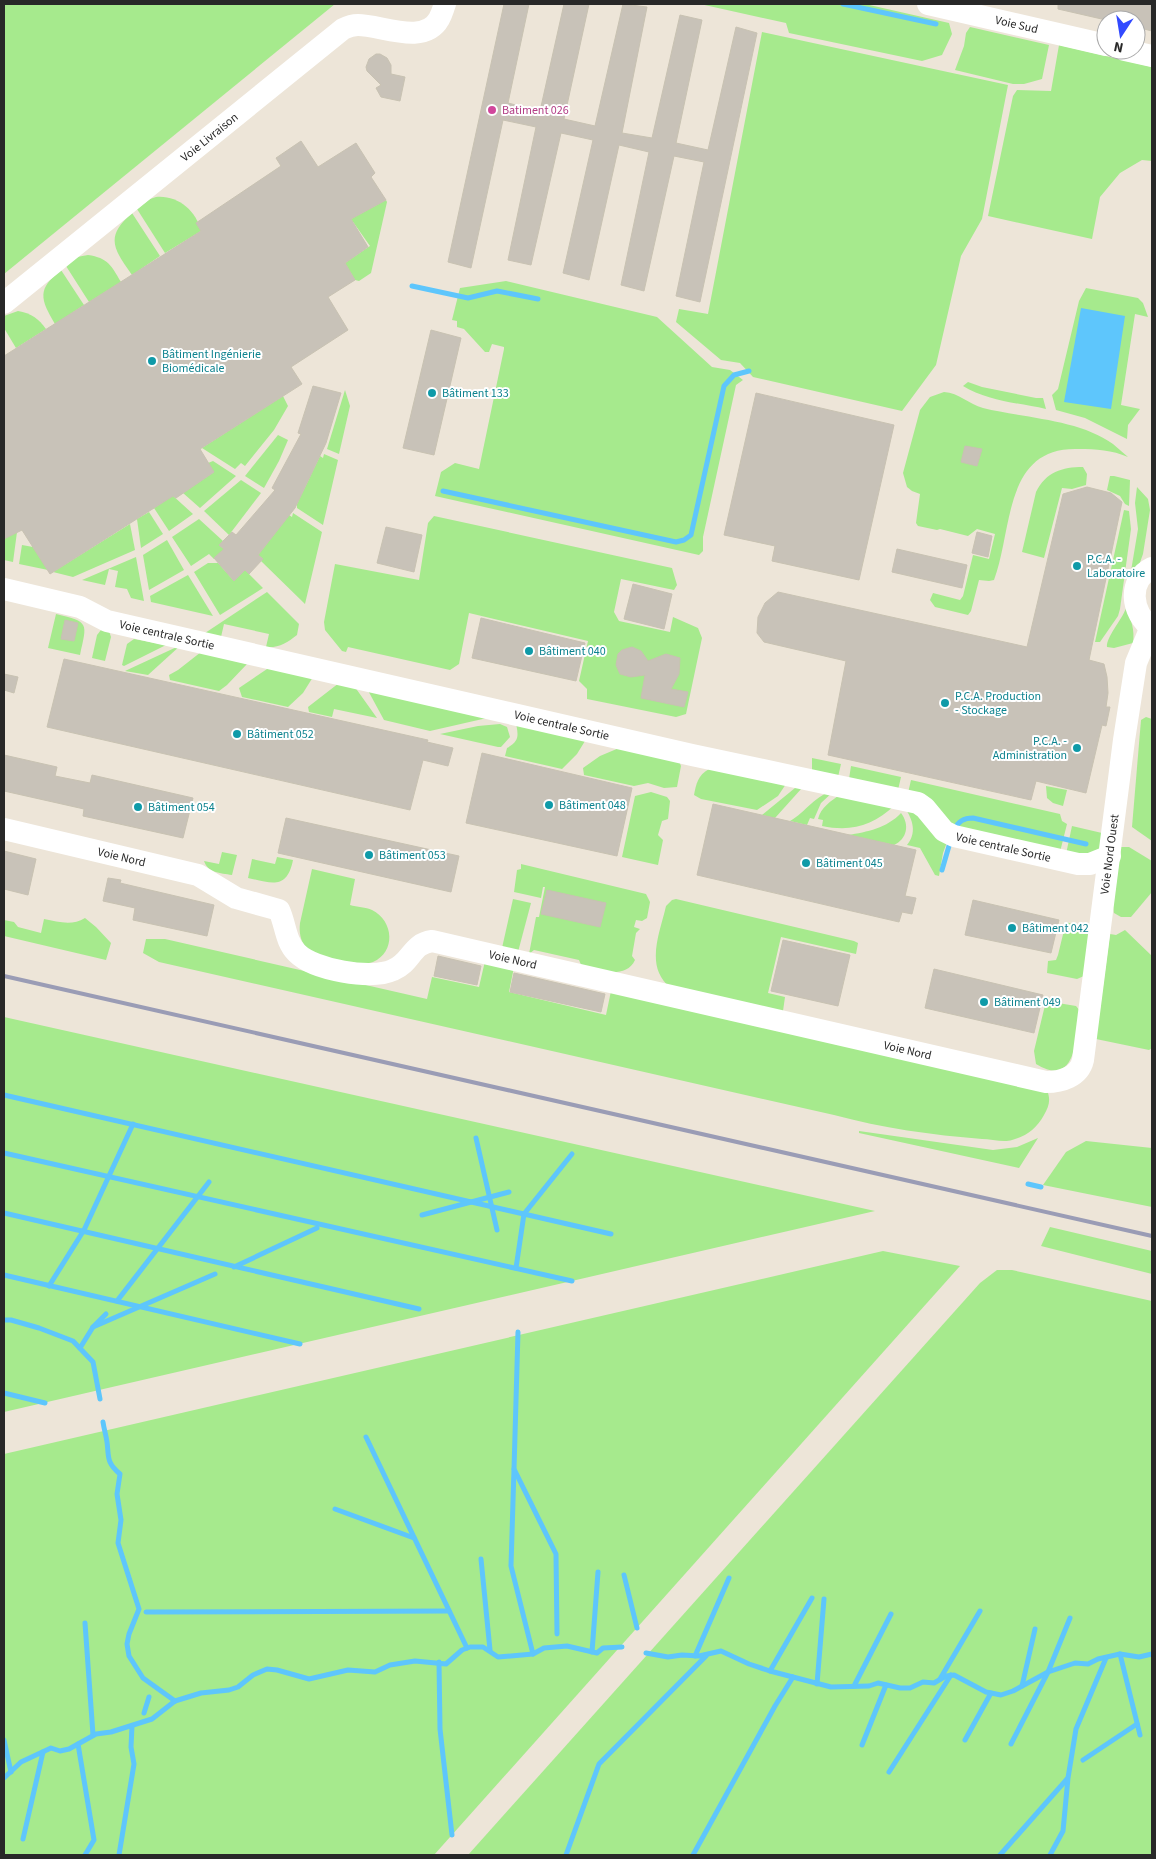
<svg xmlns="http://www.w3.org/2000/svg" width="1156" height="1859" font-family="'Source Sans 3',sans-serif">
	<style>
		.green { fill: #a6ea8d }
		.water { fill: #5ec6fc }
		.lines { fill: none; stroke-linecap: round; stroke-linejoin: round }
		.stream { stroke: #5ec6fc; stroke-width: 5 }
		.building { fill: #c8c2b8; stroke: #c8c2b2 }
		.minor { stroke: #fff; stroke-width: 22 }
		.rail { stroke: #9a9cb5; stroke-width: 4 }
		.hotel-dot { fill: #d1479c; stroke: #fff; stroke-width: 2 }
		.culture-dot { fill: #0f9aa8; stroke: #fff; stroke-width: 2 }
		.labels { text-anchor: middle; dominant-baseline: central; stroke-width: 4; stroke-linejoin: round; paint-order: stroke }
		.street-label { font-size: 12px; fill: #282828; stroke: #fff }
		.hotel-label { font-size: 12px; fill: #b23c85; stroke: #fff; text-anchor: start }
		.culture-label { font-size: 12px; fill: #0d838f; stroke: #fff; text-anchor: start }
	</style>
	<rect width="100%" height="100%" fill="#ede5d8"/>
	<g class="green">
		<polygon points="4,4 335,4 4,274"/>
		<polygon points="700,4 865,4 949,23 952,34 942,55 922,61 789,33 786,23"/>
		<polygon points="970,27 1049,45 1042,79 1024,84 1013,84 955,70 964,46 966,33"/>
		<polygon points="762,32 1008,85 982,219 961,256 936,365 902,411 753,377 740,363 721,360 676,322 679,309 708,314"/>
		<polygon points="1059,45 1152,67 1152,161 1142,160 1120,173 1100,197 1092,239 988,216 1013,96 1017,90 1051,91"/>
		<path d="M156,197C177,195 196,210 201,231L165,253L137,209L150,199Z"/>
		<polygon points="386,200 387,202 371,273 359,281 355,280 345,263 370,246 351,219"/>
		<path d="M132,213L160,256L132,275C113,248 105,237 132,213Z"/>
		<path d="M88,255C108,258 111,265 121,282L89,302L66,266L77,257Z"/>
		<path d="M61,270L84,305L55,324C40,299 37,289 61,270Z"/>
		<polygon points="506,281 657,317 712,367 730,370 743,380 736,385 703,537 703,551 699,555 435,496 441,472 455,463 479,469 504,349 504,347 492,344 489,352 485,352 464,329 457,327 457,321 452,320 460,288"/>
		<polygon points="1086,288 1138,298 1143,303 1148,317 1135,314 1121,405 1140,409 1128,425 1127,439 1085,418 1056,410 1052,395 1058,389 1079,301"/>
		<path d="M18,311C31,313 39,319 46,329L16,348L4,328V316Z"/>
		<path d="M968,382L982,387L1036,398H1043L1046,409C1019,403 987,401 963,386Z"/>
		<polygon points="345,390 350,406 339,454 327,449"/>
		<path d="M944,392C959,393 969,404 983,408C1023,418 1079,419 1113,444C1118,448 1123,453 1128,457C1112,450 1096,449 1079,449C1003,446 1013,530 994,580L989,581L979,580L971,611L968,615L935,607L930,600L933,593L960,600L963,596L973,555L989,559L995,534L977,529L968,536L940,529L937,530L918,526L916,523L920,494L912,491L907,487L903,473L920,410L930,397Z"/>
		<polygon points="283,396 288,406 274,430 245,466 241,463 235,469 202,448"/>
		<polygon points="278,435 288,440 279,461 264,488 245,476"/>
		<polygon points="324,454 338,460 323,525 297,508 297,504 320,456 323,458"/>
		<polygon points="213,461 236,476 200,508 183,493 214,472 208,463"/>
		<path d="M1083,467L1087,474L1086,485L1072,489L1062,488L1044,558L1022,552L1036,492C1046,472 1062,467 1083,467Z"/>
		<polygon points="1110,476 1114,476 1130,480 1129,506 1125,504 1120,496 1107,490"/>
		<polygon points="241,480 261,493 229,535 204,511"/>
		<polygon points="1137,487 1148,499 1150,510 1143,554 1138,568 1130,577 1138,529 1135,503"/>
		<polygon points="171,494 193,514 169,531 154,508 163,502 162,499"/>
		<polygon points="1124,510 1129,511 1131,529 1120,609 1118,616 1100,642 1095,642"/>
		<polygon points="149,512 163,534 141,548 137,519"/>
		<polygon points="293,513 322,532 305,604 261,561 263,559 258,555 289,515 292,517"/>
		<polygon points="434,516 672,568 677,585 674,590 621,579 614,612 619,621 670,632 673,617 698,628 702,638 686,714 676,717 587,699 587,689 579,681 588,641 469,613 459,664 450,670 348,647 346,652 342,651 325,630 324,622 335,564 419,580 428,523"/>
		<polygon points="199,519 223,541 219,545 224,549 214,559 209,554 191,566 172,537"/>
		<polygon points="130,524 135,550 73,577 53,572"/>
		<polygon points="17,532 13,562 4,560 4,536 5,538"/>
		<polygon points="167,540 184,570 149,590 143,555"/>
		<polygon points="22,545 33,547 48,570 19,564"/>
		<polygon points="136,557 144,601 131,598 127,589 115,587 118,571 109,569 105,585 82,580"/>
		<polygon points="208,563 218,563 233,580 245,570 263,588 220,615 194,572"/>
		<polygon points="188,575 213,616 151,602 150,596"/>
		<path d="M267,592L299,624L297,635C287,643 279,648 266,647L269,634L224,624L221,637L205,633Z"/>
		<path d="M1126,608C1131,619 1135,630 1133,643L1114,648L1107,647C1106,637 1122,620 1126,608Z"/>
		<path d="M56,614C90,622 87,623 80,655L48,648Z"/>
		<polygon points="101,630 109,631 111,637 105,661 92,658 97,635"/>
		<polygon points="134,639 166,645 124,666 122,665 127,644"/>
		<polygon points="181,645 148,675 125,671"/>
		<polygon points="201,652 247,664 227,685 219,691 170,680 169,675 178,670"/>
		<polygon points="270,667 313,677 303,693 288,707 242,697 239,688"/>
		<polygon points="339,683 352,683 377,718 334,709 332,717 309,712 308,707"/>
		<polygon points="365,685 487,718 430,731 384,720"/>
		<polygon points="1146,717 1152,719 1152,841 1132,827 1141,720"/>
		<path d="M515,719L585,741L577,754L562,769L505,756L507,748C521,740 518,734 515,719Z"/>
		<polygon points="500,724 507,727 510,737 501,747 498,747 440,734 478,726"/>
		<polygon points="619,748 679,761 681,766 677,787 664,788 648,783 634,786 584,775 583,768 600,756"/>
		<polygon points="812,758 841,764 838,777 812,771"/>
		<polygon points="851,766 901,777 898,790 849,779"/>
		<path d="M709,769L786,784L778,796L757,810L701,799L694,795C696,784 698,775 709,769Z"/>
		<polygon points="911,780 1060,814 1062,821 1067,824 1060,852 958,830 908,793"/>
		<polygon points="1046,786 1067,790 1063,806 1053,803 1047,798"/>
		<polygon points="795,788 802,788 775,818 762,815"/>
		<path d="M834,791L821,803L814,819L810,818L807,825L790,821C806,812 816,794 834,791Z"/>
		<polygon points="651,792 667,797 670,801 668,819 662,821 658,835 663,840 658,865 622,857 635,796"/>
		<path d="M841,794L895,805C873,826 851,832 822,826L823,820L818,819C821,807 831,801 841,794Z"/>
		<path d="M905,808L917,812L947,842L943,853L939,876L935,875L920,848L907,845C917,833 913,820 905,808Z"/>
		<path d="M901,813C910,825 907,839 894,845L848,835C867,832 887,828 901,813Z"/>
		<polygon points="1072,826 1102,833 1101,850 1095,854 1066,854"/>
		<polygon points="1121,847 1129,847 1152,861 1152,892 1131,917 1121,917 1114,913 1113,907"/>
		<path d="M222,852L237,855L232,875C220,873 208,873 204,861L219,864Z"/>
		<path d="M277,857L293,860C287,890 272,883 248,878L252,859L275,864Z"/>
		<path d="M521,864L646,894L650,902L647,918L642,921L636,920L634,927L640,929L636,933L632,956L635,960C626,980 598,970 582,967L579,960L534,950L529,954L536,917H539L545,887H543L541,898L514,892L517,870L521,869Z"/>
		<path d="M312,869L355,879L350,905C357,907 366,907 372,910C394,921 396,952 373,962C362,967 315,957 307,948C300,942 299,931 300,923Z"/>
		<polygon points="513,899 531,903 518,952 502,948"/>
		<path d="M676,899L854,941L858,943L856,954L781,937L768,993L785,997L783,1011L671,988C644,967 660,933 666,906L672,900Z"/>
		<path d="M85,918L96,927L111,943L106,960L4,936V920L14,922L18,927L41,933L44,919C59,922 72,926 85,918Z"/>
		<polygon points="1066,922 1089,929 1084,976 1077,979 1047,973 1048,961 1056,960 1058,955"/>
		<polygon points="1125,930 1152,956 1152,1048 1149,1050 1096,1039 1110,934 1116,935"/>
		<path d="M146,939H165L427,999L432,977L479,987L485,961L514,967L509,992L606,1015L611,991L1047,1090C1051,1100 1049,1106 1044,1115C1037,1128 1027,1136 1012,1140C1004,1143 991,1139 982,1139C932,1135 882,1128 834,1115L159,962L143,953Z"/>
		<path d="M1046,1001L1076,1006L1080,1011C1076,1036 1077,1089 1036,1064L1034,1051Z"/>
		<polygon points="4,1017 875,1211 4,1412"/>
		<polygon points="859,1131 993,1150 1017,1147 1038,1138 1019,1168 859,1133"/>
		<polygon points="1086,1141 1152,1148 1152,1207 1043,1185 1066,1152"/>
		<polygon points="1050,1227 1152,1251 1152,1274 1041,1246"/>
		<polygon points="883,1251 960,1266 434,1855 4,1855 4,1454"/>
		<polygon points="997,1270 1012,1270 1152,1301 1152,1855 468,1855 980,1283"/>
	</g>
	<polygon class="water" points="1081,308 1125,316 1111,409 1064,402"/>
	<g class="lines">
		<g class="stream">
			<polyline points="843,4 936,24"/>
			<polyline points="412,286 468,298 497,291 538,299"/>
			<polyline points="443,491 676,542 684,540 691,535 724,386 734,375 749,371"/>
			<path d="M955,829C958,821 964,818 973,818L1086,844"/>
			<polyline points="942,870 951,839"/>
			<polyline points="4,1095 611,1234"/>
			<polyline points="476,1138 497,1230"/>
			<polyline points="4,1153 572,1281"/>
			<polyline points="1028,1184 1041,1187"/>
			<polyline points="4,1213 419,1309"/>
			<polyline points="422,1215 509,1192"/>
			<polyline points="234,1267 317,1228"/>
			<polyline points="516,1268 524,1214 572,1154"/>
			<polyline points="4,1275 300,1344"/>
			<polyline points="49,1286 84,1230 133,1124"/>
			<polyline points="117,1301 209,1182"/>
			<polyline points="4,1320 11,1320 39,1328 73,1341 93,1362 100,1399"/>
			<polyline points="93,1327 215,1274"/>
			<polyline points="518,1332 514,1469 556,1554 557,1634"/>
			<polyline points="80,1348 93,1327 106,1314"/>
			<polyline points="4,1393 45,1403"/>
			<path d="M103,1422C104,1429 106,1435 107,1442C109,1457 106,1462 120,1474L117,1494L121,1520L118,1543L139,1609L129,1634L127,1644L129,1656L143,1678L175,1701"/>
			<polyline points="366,1437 467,1648"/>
			<polyline points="514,1469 511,1566 533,1654"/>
			<polyline points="335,1509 414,1538"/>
			<polyline points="481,1559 490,1650"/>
			<polyline points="624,1575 637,1628"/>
			<polyline points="146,1612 449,1611"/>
			<polyline points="85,1623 93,1735"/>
			<polyline points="592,1652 598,1572"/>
			<polyline points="646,1653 668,1657 682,1655 699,1656 721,1651 749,1664 770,1671 831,1687 869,1686 878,1683 900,1688 910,1688 923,1682 934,1683 946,1676 954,1675 986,1692 1001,1695 1013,1691 1048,1672 1075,1663 1088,1664 1098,1659 1120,1654 1139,1657 1152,1654"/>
			<polyline points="1120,1654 1140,1735"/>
			<polyline points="695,1656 729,1578"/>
			<polyline points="439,1662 440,1729 452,1835"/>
			<polyline points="770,1671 812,1598"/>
			<polyline points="940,1679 980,1611"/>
			<polyline points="817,1684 824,1599"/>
			<polyline points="854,1686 891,1614"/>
			<polyline points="1022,1686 1035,1629"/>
			<polyline points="144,1713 149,1697"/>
			<polyline points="4,1740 11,1772"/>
			<polyline points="965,1740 991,1693"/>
			<polyline points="78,1744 94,1840 85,1855"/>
			<polyline points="1011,1744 1048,1672 1070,1618"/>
			<polyline points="862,1745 886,1685"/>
			<polyline points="1083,1760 1137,1724"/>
			<polyline points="889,1772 951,1675"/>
			<polyline points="4,1778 21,1762 51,1748 60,1751 69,1749 96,1734 111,1732 152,1719 175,1701 201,1693 229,1690 238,1687 253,1675 267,1669 277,1670 309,1679 348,1670 375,1672 390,1665 415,1661 446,1664 462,1650 470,1647 483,1647 498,1657 533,1654 544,1648 567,1646 597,1653 603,1648 622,1647"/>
			<polyline points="23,1839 43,1752"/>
			<polyline points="119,1855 134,1764 131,1747 132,1726"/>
			<polyline points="566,1855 599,1764 706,1656"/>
			<polyline points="693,1855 775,1706 793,1677"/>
			<polyline points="1000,1855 1067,1779"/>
			<polyline points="1050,1855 1063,1831 1068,1778 1076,1729 1106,1658"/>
		</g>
	</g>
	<g class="building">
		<polygon points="504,4 529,4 508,103 540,111 564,4 589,4 564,119 595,126 623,4 647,7 622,133 652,138 680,15 702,20 676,143 708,150 736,27 757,33 700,302 676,296 704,162 674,156 644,291 621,285 649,152 619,145 589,280 563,273 593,140 561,133 531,265 508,260 536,127 503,120 471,268 448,262"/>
		<polygon points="1058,4 1152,4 1152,31 1136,27 1136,20 1106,20 1058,9"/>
		<polygon points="376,54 380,54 387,58 391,65 391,74 405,77 400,101 381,97 376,88 381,85 367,71 366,67 369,59"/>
		<polygon points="301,141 318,167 356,143 375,173 371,177 386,200 351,219 368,247 345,263 355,280 328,297 348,330 291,367 302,384 200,449 214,472 176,498 173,496 50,574 22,530 4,539 4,356 201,231 196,223 281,166 276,158"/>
		<polygon points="431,330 461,338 434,455 403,448"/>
		<polygon points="313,386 341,393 326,443 295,508 258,555 263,559 249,574 245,570 234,581 214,558 224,549 219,545 232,532 236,535 275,490 272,488 301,434 298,433"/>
		<polygon points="756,393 894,425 859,580 772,561 775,546 724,535"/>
		<polygon points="965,446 982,449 977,466 961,462"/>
		<polygon points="1087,487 1111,493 1122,502 1089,660 1104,664 1107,677 1108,693 1106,707 1110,707 1106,726 1102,725 1086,793 1036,781 1031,800 828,755 846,661 764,642 757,633 758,617 765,603 778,592 1027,647 1063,494"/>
		<polygon points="386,527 422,535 414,572 377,563"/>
		<polygon points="977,532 992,536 988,557 972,553"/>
		<polygon points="897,549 967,565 962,588 892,572"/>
		<polygon points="633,584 672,594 664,629 624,619"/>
		<polygon points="481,618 585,643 576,681 472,658"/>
		<polygon points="65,620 78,623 74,641 61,639"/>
		<polygon points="632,647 641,651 648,661 666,654 680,658 679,674 671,689 688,692 684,707 641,698 645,675 631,677 620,674 616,665 618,654 622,650"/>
		<polygon points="64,659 428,740 427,742 453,748 448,766 423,760 410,810 47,727"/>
		<polygon points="4,674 18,677 14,693 4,690"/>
		<polygon points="482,753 632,788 617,856 466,823"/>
		<polygon points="4,755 57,767 55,776 90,783 92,775 193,798 183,838 83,816 84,809 4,791"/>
		<polygon points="713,804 916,850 905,896 916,898 912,914 902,912 899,922 697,875"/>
		<polygon points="286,818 459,856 451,892 278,853"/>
		<polygon points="4,851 36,859 28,895 4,889"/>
		<polygon points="108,878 121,880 120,883 214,905 207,936 133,920 135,908 103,901"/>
		<polygon points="547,890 606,903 600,927 541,914"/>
		<polygon points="973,900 1059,920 1051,953 965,935"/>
		<polygon points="783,940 850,955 838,1006 771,991"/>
		<polygon points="438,956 481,966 477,985 434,976"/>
		<polygon points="934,969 1043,995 1034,1033 925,1008"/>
		<polygon points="514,973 605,994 601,1012 510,992"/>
	</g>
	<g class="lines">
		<g class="minor">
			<path id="s1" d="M928,4L1106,45"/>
			<polyline points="1125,50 1152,56"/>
			<path id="s2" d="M4,303L343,29C347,27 352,25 358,25C381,25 424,46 439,19C442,14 443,9 445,4"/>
			<path d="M1152,568C1127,580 1131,614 1152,628"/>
			<path id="s3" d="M4,589L80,607L107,621L120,624L692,755L918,803L925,808L944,831L954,836L1078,864H1090L1110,856"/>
			<path id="s4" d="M4,829L198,875L236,898L279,910C286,925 285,941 297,953C314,970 371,980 393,970C412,962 411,944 432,941L1046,1082C1061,1082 1079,1077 1083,1060L1124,740L1136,663L1151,627"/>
		</g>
		<polyline class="rail" points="4,976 1152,1236"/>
	</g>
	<circle class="hotel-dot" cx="492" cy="110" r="5"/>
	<g class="culture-dot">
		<circle cx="152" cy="361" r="5"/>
		<circle cx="432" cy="393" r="5"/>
		<circle cx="1077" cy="566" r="5"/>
		<circle cx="529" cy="651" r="5"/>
		<circle cx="945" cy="703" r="5"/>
		<circle cx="237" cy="734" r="5"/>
		<circle cx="1077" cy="748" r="5"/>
		<circle cx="549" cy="805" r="5"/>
		<circle cx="138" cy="807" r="5"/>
		<circle cx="369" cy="855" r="5"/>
		<circle cx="806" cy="863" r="5"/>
		<circle cx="1012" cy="928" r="5"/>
		<circle cx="984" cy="1002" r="5"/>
	</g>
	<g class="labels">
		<g class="street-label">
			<text stroke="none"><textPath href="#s1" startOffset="91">Voie Sud</textPath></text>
			<text stroke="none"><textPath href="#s2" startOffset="264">Voie Livraison</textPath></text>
			<text stroke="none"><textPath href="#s3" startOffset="170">Voie centrale Sortie</textPath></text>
			<text stroke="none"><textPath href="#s3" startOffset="575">Voie centrale Sortie</textPath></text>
			<text stroke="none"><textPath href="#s3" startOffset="1040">Voie centrale Sortie</textPath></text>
			<text stroke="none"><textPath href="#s4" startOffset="1370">Voie Nord Ouest</textPath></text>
			<text stroke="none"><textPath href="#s4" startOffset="121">Voie Nord</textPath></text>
			<text stroke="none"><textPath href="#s4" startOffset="569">Voie Nord</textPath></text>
			<text stroke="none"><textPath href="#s4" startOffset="974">Voie Nord</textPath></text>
		</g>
		<g class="hotel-label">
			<text x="502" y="110">Batiment 026</text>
		</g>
		<g class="culture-label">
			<text x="162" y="354">Bâtiment Ingénierie<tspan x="162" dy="14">Biomédicale</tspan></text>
			<text x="442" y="393">Bâtiment 133</text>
			<text x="1087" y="559">P.C.A. -<tspan x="1087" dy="14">Laboratoire</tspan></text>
			<text x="539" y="651">Bâtiment 040</text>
			<text x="955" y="696">P.C.A. Production<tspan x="955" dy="14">- Stockage</tspan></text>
			<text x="247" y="734">Bâtiment 052</text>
			<text x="1067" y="741" text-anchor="end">P.C.A. -<tspan x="1067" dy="14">Administration</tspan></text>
			<text x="559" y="805">Bâtiment 048</text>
			<text x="148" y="807">Bâtiment 054</text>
			<text x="379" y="855">Bâtiment 053</text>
			<text x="816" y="863">Bâtiment 045</text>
			<text x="1022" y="928">Bâtiment 042</text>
			<text x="994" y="1002">Bâtiment 049</text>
		</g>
	</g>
	<rect width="1156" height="1859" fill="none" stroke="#282828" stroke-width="10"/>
	<g transform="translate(1121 35) rotate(192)"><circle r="24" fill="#ffffff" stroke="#a9a9a9"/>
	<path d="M0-4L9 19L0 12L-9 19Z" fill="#324aff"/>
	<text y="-8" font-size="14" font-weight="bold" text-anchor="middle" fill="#282828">N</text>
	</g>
</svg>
